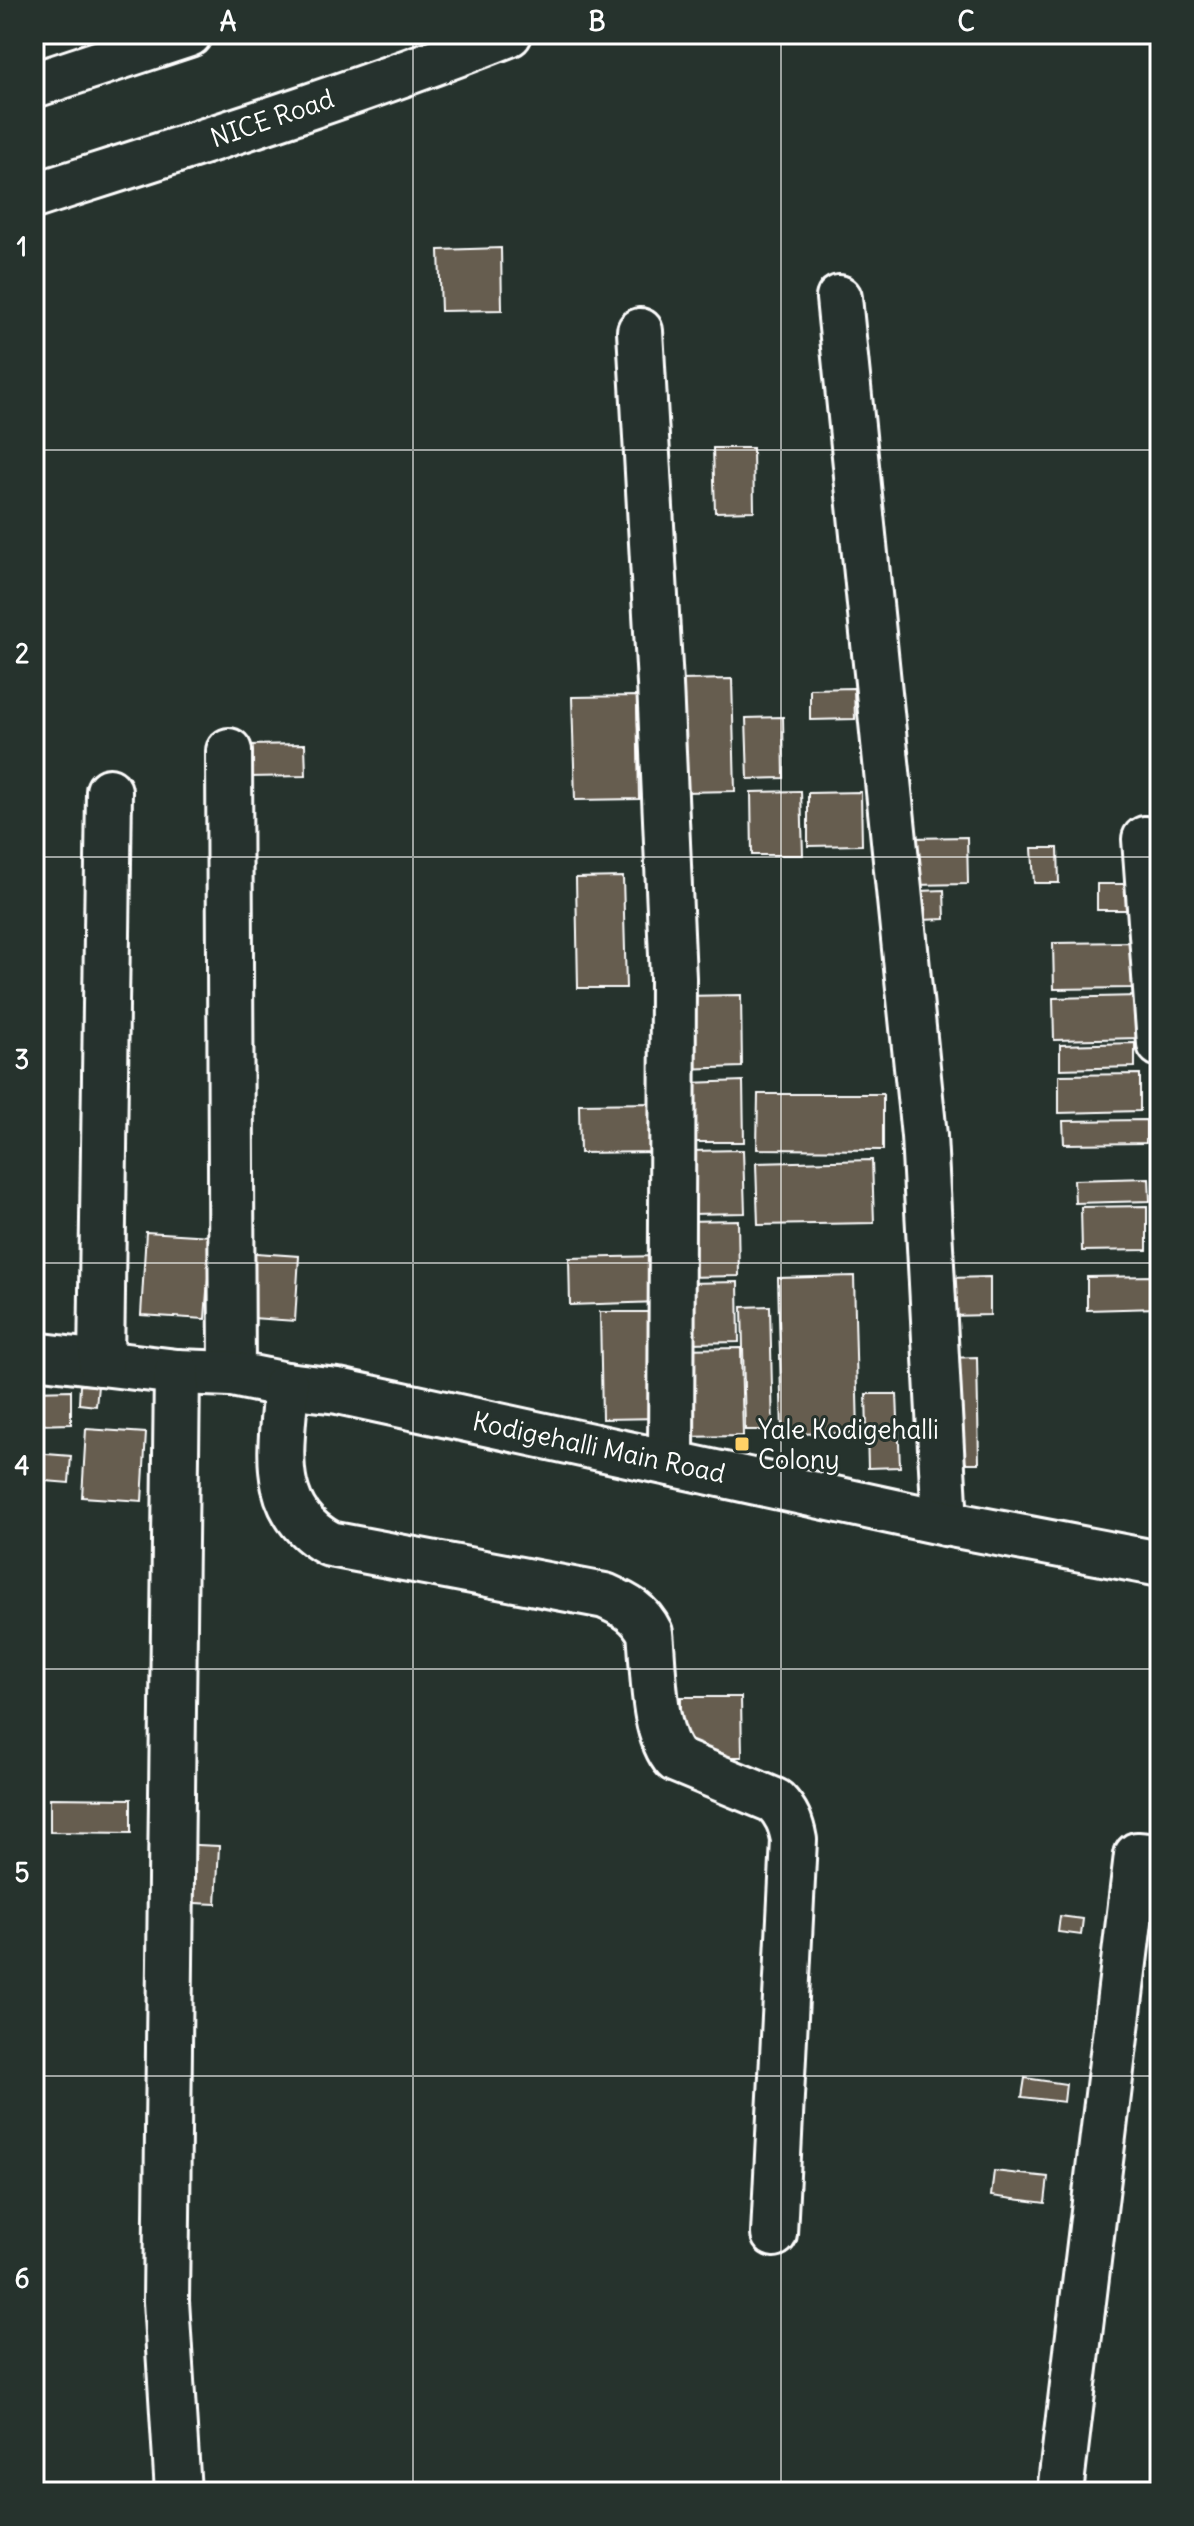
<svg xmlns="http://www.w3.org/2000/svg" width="1194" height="2526" font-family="Delius,sans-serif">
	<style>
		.building { fill: #665d50; stroke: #fff; stroke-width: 2 }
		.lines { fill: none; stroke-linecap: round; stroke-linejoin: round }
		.minor-casing { stroke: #fff; stroke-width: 50 }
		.highway-casing { stroke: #fff; stroke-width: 50 }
		.minor { stroke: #26332d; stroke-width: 44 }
		.highway { stroke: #26332d; stroke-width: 44 }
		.grid { fill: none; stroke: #fff; stroke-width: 2; stroke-opacity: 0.55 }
		.poi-dot { fill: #ffd166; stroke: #26332d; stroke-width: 3 }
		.labels { text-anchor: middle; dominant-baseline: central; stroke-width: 6; stroke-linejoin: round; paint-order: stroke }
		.street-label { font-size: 26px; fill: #fff; stroke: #26332d }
		.poi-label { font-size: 26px; fill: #fff; stroke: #26332d; text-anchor: start }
		.neatline { fill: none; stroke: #fff; stroke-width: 3 }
		.grid-label { font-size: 26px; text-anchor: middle; font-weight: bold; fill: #fff }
	</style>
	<rect width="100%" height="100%" fill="#26332d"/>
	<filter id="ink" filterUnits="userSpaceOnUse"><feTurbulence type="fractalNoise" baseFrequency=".0125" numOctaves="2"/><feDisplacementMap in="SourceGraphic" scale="16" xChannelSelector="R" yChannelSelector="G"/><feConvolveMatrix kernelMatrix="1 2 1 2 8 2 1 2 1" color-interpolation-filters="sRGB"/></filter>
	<g filter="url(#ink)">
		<g class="building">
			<polygon points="501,248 502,310 441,311 439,250"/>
			<polygon points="713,448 753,448 754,511 715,512"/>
			<polygon points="732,679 735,791 683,792 680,680"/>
			<polygon points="854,688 855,719 810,720 810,689"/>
			<polygon points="637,696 639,799 575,800 572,697"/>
			<polygon points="783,717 784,778 748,779 746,718"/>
			<polygon points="305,744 306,776 247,777 246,745"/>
			<polygon points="801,791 803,855 752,855 751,792"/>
			<polygon points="861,792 862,845 808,846 808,793"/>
			<polygon points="967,837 968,884 913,885 911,838"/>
			<polygon points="1032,848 1058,848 1059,883 1034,883"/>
			<polygon points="623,877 626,988 578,988 576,878"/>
			<polygon points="1097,884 1125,884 1126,910 1097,910"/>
			<polygon points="944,890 945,919 921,920 920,891"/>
			<polygon points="1131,942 1132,988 1054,989 1053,943"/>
			<polygon points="741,995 742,1067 682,1069 681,996"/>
			<polygon points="1138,996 1139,1038 1054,1040 1053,998"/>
			<polygon points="1135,1043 1135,1067 1060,1069 1060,1045"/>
			<polygon points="1140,1074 1140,1111 1059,1113 1059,1075"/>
			<polygon points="743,1081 744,1142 691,1142 689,1083"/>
			<polygon points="758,1094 883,1094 883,1150 757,1149"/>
			<polygon points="655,1103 656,1152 580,1153 579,1104"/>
			<polygon points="1146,1120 1146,1143 1064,1144 1063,1121"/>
			<polygon points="743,1150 745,1213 690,1214 689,1151"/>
			<polygon points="872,1160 874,1223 758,1225 756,1163"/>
			<polygon points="1149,1178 1150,1201 1075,1203 1074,1180"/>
			<polygon points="1147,1206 1147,1250 1082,1251 1081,1207"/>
			<polygon points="738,1220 739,1276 686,1277 685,1221"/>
			<polygon points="146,1232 211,1236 205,1319 141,1315"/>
			<polygon points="240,1252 299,1256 295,1321 236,1317"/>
			<polygon points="658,1256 659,1302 570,1305 569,1258"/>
			<polygon points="854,1276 858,1433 782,1434 778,1278"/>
			<polygon points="1157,1276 1158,1308 1087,1310 1087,1277"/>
			<polygon points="990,1277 990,1315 948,1316 947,1278"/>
			<polygon points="738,1282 739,1342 688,1343 687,1283"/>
			<polygon points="770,1306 773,1430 745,1430 742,1307"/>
			<polygon points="600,1312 662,1312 664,1418 602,1419"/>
			<polygon points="741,1348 743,1436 680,1437 678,1349"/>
			<polygon points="977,1357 979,1463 950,1463 948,1358"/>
			<polygon points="80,1385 98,1386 96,1406 79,1404"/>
			<polygon points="71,1390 71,1424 34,1425 34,1391"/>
			<polygon points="866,1394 897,1394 900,1467 868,1468"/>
			<polygon points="86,1429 146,1433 142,1501 82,1497"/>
			<polygon points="34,1453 71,1456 69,1483 34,1480"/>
			<polygon points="681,1697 741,1697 742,1757 681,1757"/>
			<polygon points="1154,1760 1160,1761 1160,1781 1152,1780"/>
			<polygon points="50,1798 131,1799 131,1833 50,1832"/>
			<polygon points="175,1844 219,1846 216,1904 172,1902"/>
			<polygon points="1060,1916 1083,1919 1081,1935 1058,1932"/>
			<polygon points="1025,2078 1066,2084 1064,2102 1022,2097"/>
			<polygon points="994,2171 1048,2177 1045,2203 991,2196"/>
		</g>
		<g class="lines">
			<g class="minor-casing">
				<g id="minor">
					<polyline points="839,298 924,1136 945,1523"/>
					<polyline points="640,331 660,684 673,978 671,1463"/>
					<polyline points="229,751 232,1374"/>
					<polyline points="1145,839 1160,1044"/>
					<polyline points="34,1355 177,1372 232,1374 286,1385 338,1391 945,1523 1160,1564"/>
					<polyline points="101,1363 109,791"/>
					<polyline points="177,1372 166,2301 178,2492"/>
					<path d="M286,1385C282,1447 266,1509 330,1544L605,1596C625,1605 640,1612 650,1633C654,1669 652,1733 676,1760L775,1801C787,1813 791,1824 794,1840L774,2234"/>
					<polyline points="1060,2492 1137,1855 1160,1857"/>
				</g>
			</g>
			<g class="highway-casing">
				<g id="highway">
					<polyline points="34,85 189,34"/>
					<path d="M34,196C193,145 354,95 509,34"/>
				</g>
			</g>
			<use href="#minor" class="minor"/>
			<use href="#highway" class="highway"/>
		</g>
	</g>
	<path class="grid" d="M413,34V2492M781,34V2492M34,450H1160M34,857H1160M34,1263H1160M34,1669H1160M34,2076H1160"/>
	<rect class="poi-dot" x="734" y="1436" width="16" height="16" rx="4"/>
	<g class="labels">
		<g class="street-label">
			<text transform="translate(272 118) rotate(-19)">NICE Road</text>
			<text transform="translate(599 1447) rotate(12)">Kodigehalli Main Road</text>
		</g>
		<g class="poi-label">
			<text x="758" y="1429">Yale Kodigehalli<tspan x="758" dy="30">Colony</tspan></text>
		</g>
	</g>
	<rect width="1194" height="2526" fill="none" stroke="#26332d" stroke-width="88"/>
	<rect x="44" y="44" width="1106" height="2438" class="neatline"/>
	<g class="grid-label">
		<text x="228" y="31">A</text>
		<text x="597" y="31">B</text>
		<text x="966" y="31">C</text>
		<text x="22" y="256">1</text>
		<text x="22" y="663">2</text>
		<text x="22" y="1069">3</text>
		<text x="22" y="1475">4</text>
		<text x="22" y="1882">5</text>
		<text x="22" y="2288">6</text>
	</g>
</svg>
